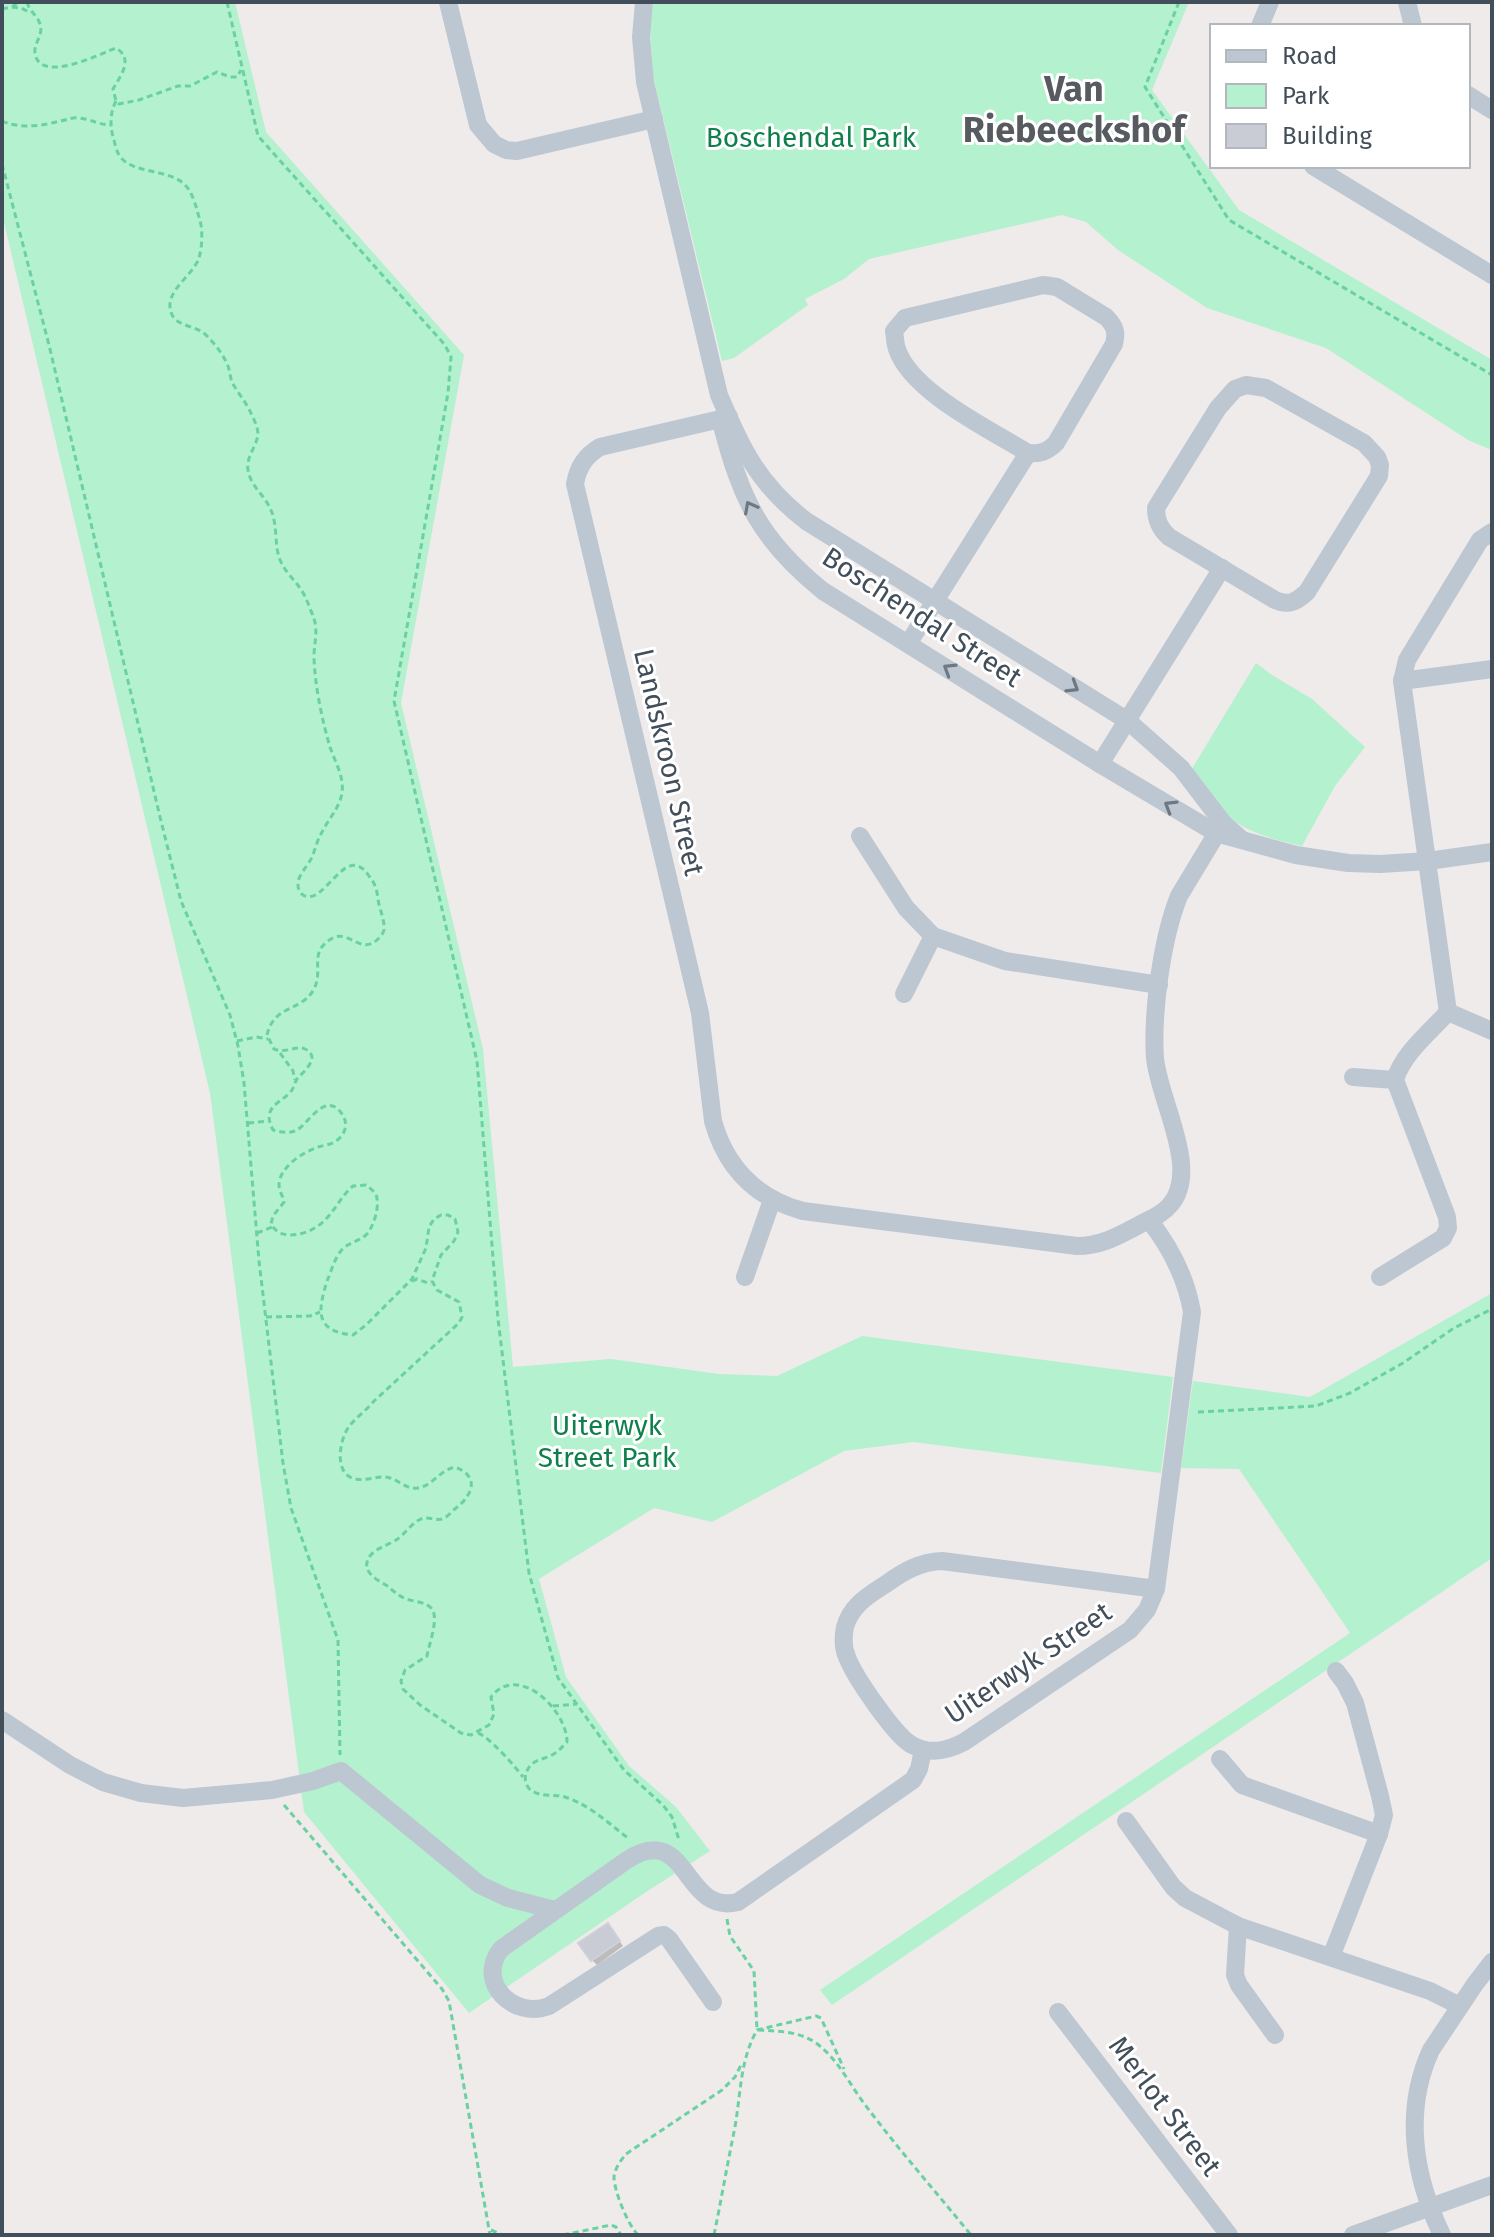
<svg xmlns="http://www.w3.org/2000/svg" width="1494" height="2237" font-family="'Fira Sans',sans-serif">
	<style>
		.green { fill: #b4f1ce }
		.shadow { fill: #0003 }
		.building { fill: #c9ccd4; stroke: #ced1d8; stroke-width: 2 }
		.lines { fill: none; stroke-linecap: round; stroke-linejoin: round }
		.path { stroke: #6ad1a2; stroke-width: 3; stroke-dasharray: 6 4; stroke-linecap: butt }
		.minor { stroke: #bdc7d2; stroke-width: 18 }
		.oneway { stroke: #6d7883 }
		.labels { text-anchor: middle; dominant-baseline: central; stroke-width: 6; stroke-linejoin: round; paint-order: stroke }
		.park-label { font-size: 28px; fill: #0f7f4b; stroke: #fff }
		.street-label { font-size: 28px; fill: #424e59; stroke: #fff }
		.district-label { font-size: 36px; font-weight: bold; fill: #575b60; stroke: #fff }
	</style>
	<rect width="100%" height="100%" fill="#eeebea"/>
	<g class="green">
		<polygon points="2,2 235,2 266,132 464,355 401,703 483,1049 513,1367 611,1359 719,1374 777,1376 862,1336 1173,1377 1161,1473 913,1442 844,1451 712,1522 654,1508 539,1579 566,1677 629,1766 676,1807 710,1851 646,1892 469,2013 304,1812 210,1093 2,214"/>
		<polygon points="653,2 1189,2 1152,90 1239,210 1492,360 1492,450 1468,440 1326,348 1207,308 1118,250 1086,222 1062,215 869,259 844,279 805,299 808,305 734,358 722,361 653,76 650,31"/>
		<path d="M1256,663L1272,675L1312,699L1365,747L1335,786L1302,846C1276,840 1247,833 1227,815C1213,802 1202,786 1190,772Z"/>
		<polygon points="1492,1293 1492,1558 832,2005 820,1990 1350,1633 1239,1469 1181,1468 1193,1381 1310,1397"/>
	</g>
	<polygon class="shadow" points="612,1930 623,1946 597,1965 592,1960"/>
	<polygon class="building" points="608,1923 620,1941 591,1961 578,1943"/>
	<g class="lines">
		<g class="path">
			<path d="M27,2C29,11 37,15 40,24C44,36 33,43 35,54C41,84 100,54 116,48C134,59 121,75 113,89L116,101L119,104L139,100L178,86H190L217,72L230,77H237L241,70"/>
			<polyline points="227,2 258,136 445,345 451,357 448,393 394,701 477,1061 498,1319 529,1573 558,1678 624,1770 663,1805 672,1817 679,1840"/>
			<polyline points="1179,2 1145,87 1229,220 1492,375"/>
			<polyline points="12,7 21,8 31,13"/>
			<polyline points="2,9 12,7 19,2"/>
			<path d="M116,101C110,113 110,124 113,137C115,143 116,150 119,155C131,175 171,168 186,186C193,193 197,210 200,221C203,230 202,248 199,258C193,276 164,291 171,312C175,327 196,325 206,335C215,344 223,354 228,366C230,372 230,378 233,384C238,393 245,401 250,411C253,418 258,426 258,435C256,447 246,457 248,470C250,485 264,495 270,508C278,524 274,541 279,557C283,570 293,578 300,588C305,595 308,603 311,611C319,628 315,637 314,654C314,682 322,720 330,747C334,759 341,771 342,783C345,803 329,817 321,834C317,841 315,850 312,857C308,866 297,876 298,885C298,889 300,893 303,895C325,908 345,840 369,876C375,883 377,890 378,899C379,908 385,920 384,930C383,934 380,937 377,940C360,955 348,928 331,939C308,953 324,969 314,989C302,1012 274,1004 267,1035L274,1049C286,1054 296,1045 305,1049C322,1057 303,1072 297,1079C294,1084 295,1085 292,1090C286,1099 274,1102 270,1112C268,1119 270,1124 273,1130C281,1132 290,1134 297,1130C309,1123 326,1090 342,1114C349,1124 345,1135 336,1141C331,1145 324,1145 318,1147C303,1152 280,1167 279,1184C279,1191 283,1196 284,1202L273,1216L271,1224C281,1243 310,1234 323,1222C335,1211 341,1196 353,1186L366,1185C371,1189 377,1193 377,1199C379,1209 373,1228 366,1235C358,1242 346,1243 340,1252C334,1260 331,1272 327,1281C318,1311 314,1331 353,1335L366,1325L412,1279L426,1248L429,1227L434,1219L441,1215H448L455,1219L458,1232L454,1241L441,1255L432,1281L437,1290L459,1302L462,1317L459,1323L374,1401C366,1411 354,1419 348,1428C340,1440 334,1471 352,1478C363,1482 373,1477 383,1477C396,1476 404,1490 418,1488C432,1486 440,1470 455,1467C479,1476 474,1494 456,1508C452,1511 448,1517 442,1519C434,1521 427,1515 419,1520C410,1525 404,1535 396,1540C388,1545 376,1548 370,1556C359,1572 378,1580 389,1587C393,1591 398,1595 404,1598C412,1602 426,1601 432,1609C439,1619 429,1644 427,1656L405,1670L401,1681L403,1689L420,1705L461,1733L471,1735L489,1725L494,1714L491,1697C518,1662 567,1710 567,1742C562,1747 558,1752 552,1755C543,1760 532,1759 527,1771C523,1778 526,1789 534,1792C543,1797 555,1794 565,1797C590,1805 608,1823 628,1838"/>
			<path d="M2,121C19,129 42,126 60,121C67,120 72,117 79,118C91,119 99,125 111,125"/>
			<polyline points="2,164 49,345 160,817 181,901 230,1015 238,1046 244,1083 259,1261 283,1463 291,1508 338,1640 340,1755"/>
			<polyline points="237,1041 256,1037 268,1039"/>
			<polyline points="280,1053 293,1071 295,1080"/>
			<polyline points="248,1123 268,1121"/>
			<polyline points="257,1233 272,1227"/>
			<polyline points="412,1281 417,1279 431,1284"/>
			<polyline points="266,1317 310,1316 320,1312"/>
			<polyline points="1198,1412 1316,1406 1350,1393 1403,1363 1454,1328 1492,1309"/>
			<polyline points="553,1706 577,1704"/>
			<path d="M478,1733C489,1737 515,1766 523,1777"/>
			<polyline points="284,1805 442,1989 449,2001 490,2235"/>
			<path d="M727,1919L730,1936L754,1971L757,2030C777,2031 799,2031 816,2043C839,2060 849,2084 866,2106C899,2150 936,2192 971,2235"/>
			<polyline points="491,2230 503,2235"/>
			<polyline points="563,2235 611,2225 616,2227 621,2235"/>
			<path d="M638,2235C628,2225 614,2191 614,2177C615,2168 621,2160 626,2154L722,2090L735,2077L742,2063"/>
			<path d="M714,2235C721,2201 727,2166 734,2132C741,2097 739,2062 757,2030L816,2016L821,2018L844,2069"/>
		</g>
		<g class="minor">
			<polyline points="448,2 478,125 494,144 506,150 517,151 654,119"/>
			<path d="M644,2L641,37L645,82L719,395C743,450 757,483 806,521L1128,721L1181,768L1223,823L1240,838"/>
			<polyline points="1407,2 1413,26"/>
			<polyline points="1260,26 1270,2"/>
			<polyline points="1468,95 1492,110"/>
			<polyline points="1313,166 1492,275"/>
			<path d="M1043,285L1057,287L1106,317C1115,326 1117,332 1114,344L1056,443C1047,452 1040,454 1028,453C991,430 911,392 897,349C895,343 895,337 894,331L905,318Z"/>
			<path d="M1246,385L1266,388L1364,443L1377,457L1380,465L1379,476L1307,592C1296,602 1289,606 1275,600L1169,537C1160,529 1156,521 1156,508L1218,408L1235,389Z"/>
			<path d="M729,417L600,447C585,456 578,467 575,484L700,1013L713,1121C726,1168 756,1198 803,1211L1077,1246C1101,1246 1118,1236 1139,1225C1150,1219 1162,1215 1170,1205C1201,1170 1159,1101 1155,1058C1152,1012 1162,938 1179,896L1223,823"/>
			<path d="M721,422C741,499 759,539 823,591L1100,764L1216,833L1296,855L1348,863L1380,864L1428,861L1492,852"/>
			<polyline points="1492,532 1480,540 1407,660 1402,681 1492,669"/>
			<polyline points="908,644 1028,453"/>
			<polyline points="1402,681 1448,1012"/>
			<polyline points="1100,764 1222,568"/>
			<polyline points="860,836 906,908 933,936 1005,961 1159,985"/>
			<polyline points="904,994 933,936"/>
			<polyline points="1448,1012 1492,1031"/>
			<polyline points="1353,1077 1395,1080"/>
			<path d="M1149,1220C1171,1248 1186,1277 1192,1312L1156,1589L1147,1610L1130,1630L964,1742C947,1751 930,1755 912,1745C895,1736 854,1676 847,1657C843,1648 843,1637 845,1627C851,1605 869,1595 886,1584C904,1571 920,1562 942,1561L1156,1589"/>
			<polyline points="745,1277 772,1200"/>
			<path d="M1380,1277L1443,1238L1448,1228L1447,1217L1395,1080C1403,1053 1430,1032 1448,1012"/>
			<polyline points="2,1720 70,1765 103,1782 141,1793 183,1798 272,1790 313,1781 341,1771 480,1885 508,1898 555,1910"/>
			<polyline points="1220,1759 1242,1785 1379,1834"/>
			<polyline points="1126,1821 1173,1887 1185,1898 1238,1926 1430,1991 1460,2006"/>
			<polyline points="1238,1926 1235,1975 1239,1985 1275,2035"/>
			<polyline points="1331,1957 1379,1834 1384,1815 1380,1796 1355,1703 1345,1683 1336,1671"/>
			<path d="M713,2002L669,1939L664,1935L658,1936L549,2006C514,2020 475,1982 501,1949L627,1860C689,1820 682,1916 738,1902L913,1780L919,1769L923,1750"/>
			<polyline points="1058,2012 1229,2235"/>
			<polyline points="1353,2235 1492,2185"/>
			<path d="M1442,2235C1414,2177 1403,2111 1431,2050L1475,1984L1492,1962"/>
		</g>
	</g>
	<defs><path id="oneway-chevron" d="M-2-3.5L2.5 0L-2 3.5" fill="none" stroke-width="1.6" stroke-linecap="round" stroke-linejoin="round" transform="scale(2)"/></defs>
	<g class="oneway">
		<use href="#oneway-chevron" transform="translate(750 507) rotate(-118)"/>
		<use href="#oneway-chevron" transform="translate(949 669) rotate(-148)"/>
		<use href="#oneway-chevron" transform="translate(1073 687) rotate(32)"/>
		<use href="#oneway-chevron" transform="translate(1170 806) rotate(-149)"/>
	</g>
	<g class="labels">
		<g class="park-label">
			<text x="811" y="137">Boschendal Park</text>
			<text x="607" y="1425">Uiterwyk<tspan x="607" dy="32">Street Park</tspan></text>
		</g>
		<g class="street-label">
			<text transform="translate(922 617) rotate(33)">Boschendal Street</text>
			<text transform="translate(669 762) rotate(77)">Landskroon Street</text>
			<text transform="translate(1028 1663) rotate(-34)">Uiterwyk Street</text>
			<text transform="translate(1165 2106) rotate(53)">Merlot Street</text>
		</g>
		<g class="district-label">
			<text x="1074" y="89">Van<tspan x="1074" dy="41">Riebeeckshof</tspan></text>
		</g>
	</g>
	<rect width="1494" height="2237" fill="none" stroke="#424e59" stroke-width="8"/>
	<rect x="1210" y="24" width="260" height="144" fill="#ffffff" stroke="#b3b8bd" stroke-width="2"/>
	<rect x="1226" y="50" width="40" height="12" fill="#bdc7d2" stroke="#b3b8bd" stroke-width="2"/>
	<text x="1282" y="64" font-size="24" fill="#424e59">Road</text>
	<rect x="1226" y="84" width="40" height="24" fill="#b4f1ce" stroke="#b3b8bd" stroke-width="2"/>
	<text x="1282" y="104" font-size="24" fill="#424e59">Park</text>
	<rect x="1226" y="124" width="40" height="24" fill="#c9ccd4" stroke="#b3b8bd" stroke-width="2"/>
	<text x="1282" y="144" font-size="24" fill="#424e59">Building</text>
</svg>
